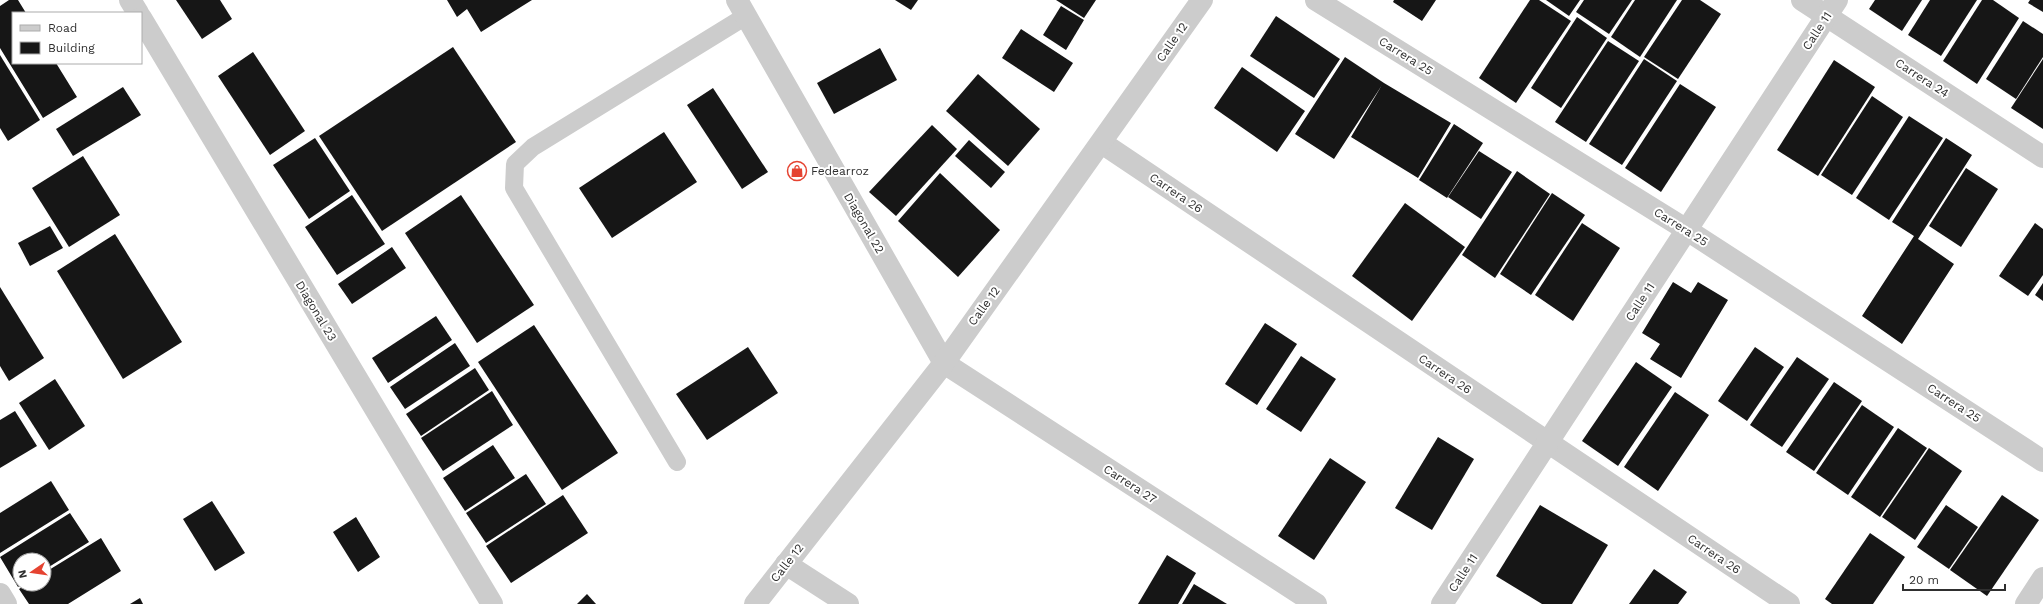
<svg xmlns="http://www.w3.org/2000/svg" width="2043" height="604" font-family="'Work Sans',sans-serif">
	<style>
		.building { fill: #161616 }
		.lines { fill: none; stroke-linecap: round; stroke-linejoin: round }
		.service { stroke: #ccc; stroke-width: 18 }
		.minor { stroke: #ccc; stroke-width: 22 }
		.labels { text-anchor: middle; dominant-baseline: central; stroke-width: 4; stroke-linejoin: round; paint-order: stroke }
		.street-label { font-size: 12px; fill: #2f2f2f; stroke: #fff }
		.poi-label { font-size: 12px; fill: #2f2f2f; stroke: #fff; text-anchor: start }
	</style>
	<rect width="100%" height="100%" fill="#fff"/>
	<g class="building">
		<polygon points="9,0 18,0 26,13 13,13 13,63 56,63 77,97 43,118 0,48 0,6"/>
		<polygon points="176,0 220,0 232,19 202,39"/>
		<polygon points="447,0 532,0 481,32 467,9 457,17"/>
		<polygon points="895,0 918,0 911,10"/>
		<polygon points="1056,0 1096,0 1084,18"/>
		<polygon points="1394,0 1436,0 1422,21 1393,2"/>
		<polygon points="1530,0 1539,0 1571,21 1516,103 1479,78"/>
		<polygon points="1546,0 1580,0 1569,16"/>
		<polygon points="1584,0 1632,0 1609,34 1576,12"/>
		<polygon points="1635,0 1677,0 1640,57 1611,37"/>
		<polygon points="1682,0 1700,0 1721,14 1678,79 1644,57"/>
		<polygon points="1875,0 1922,0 1902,31 1869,9"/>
		<polygon points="1930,0 1977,0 1941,56 1908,35"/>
		<polygon points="1982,0 1993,0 2019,18 1977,84 1943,61"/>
		<polygon points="2030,0 2043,0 2043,12 2028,3"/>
		<polygon points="1061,6 1084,20 1066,50 1043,35"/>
		<polygon points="1276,16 1340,59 1314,98 1250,56"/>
		<polygon points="1577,17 1607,38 1561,108 1531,88"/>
		<polygon points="2023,21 2043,34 2043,57 2016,99 1986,79"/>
		<polygon points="1021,29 1073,63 1054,92 1002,58"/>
		<polygon points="1608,41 1639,61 1586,142 1555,122"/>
		<polygon points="453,47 516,142 382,231 319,136"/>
		<polygon points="880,48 897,80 834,114 817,83"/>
		<polygon points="253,52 305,131 270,155 218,76"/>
		<polygon points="0,55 40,120 8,141 0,128"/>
		<polygon points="1345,57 1384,83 1451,123 1418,178 1351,137 1382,85 1334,159 1295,134"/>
		<polygon points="1644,59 1677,81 1622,165 1589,144"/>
		<polygon points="2043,59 2043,129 2011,108"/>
		<polygon points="1834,60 1875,87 1818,176 1777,150"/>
		<polygon points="1242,67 1305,111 1277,152 1214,108"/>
		<polygon points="978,74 1040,129 1008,166 946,111"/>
		<polygon points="1680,84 1716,107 1661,192 1625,168"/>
		<polygon points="123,87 141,115 73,156 56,129"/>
		<polygon points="713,88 768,172 742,189 687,105"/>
		<polygon points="1872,96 1903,117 1852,195 1821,175"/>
		<polygon points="1909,116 1943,138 1889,220 1856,198"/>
		<polygon points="1454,124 1483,143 1447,198 1419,180"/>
		<polygon points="932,125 957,149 896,216 869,192"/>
		<polygon points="664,132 697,182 612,238 579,188"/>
		<polygon points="315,138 350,191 309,219 273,165"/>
		<polygon points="1946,138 1972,155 1918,239 1954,264 1902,344 1862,316 1914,236 1892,222"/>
		<polygon points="969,140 1005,172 991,188 955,156"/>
		<polygon points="1479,151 1512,172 1481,219 1448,197"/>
		<polygon points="83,156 120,215 69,247 32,188"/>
		<polygon points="1966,168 1998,189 1961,247 1929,226"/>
		<polygon points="1517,171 1550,194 1495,278 1462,255"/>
		<polygon points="940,173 1000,230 958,277 898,221"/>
		<polygon points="1552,193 1585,215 1531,295 1500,274"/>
		<polygon points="352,195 385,244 337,275 305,227"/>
		<polygon points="461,195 534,305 477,343 405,233"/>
		<polygon points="1405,203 1465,247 1412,321 1352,276"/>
		<polygon points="1582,223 1620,248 1573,321 1535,295"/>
		<polygon points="2035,223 2043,229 2043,275 2028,296 1999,276"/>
		<polygon points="50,226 63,248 30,266 18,243"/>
		<polygon points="115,234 182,342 123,379 57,271"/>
		<polygon points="392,247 406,268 352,304 338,284"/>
		<polygon points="1673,282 1691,293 1698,282 1728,300 1681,378 1650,359 1660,344 1642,333"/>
		<polygon points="2043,283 2043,301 2035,295"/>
		<polygon points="0,287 44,358 9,381 0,366"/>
		<polygon points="436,316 452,340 388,383 372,358"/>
		<polygon points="1265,323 1297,344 1257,405 1225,384"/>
		<polygon points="534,325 618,453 562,490 478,362"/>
		<polygon points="455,343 470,366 405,409 390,387"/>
		<polygon points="748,347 778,393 707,440 676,394"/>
		<polygon points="1755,347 1784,367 1747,421 1718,401"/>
		<polygon points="1301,356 1336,379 1301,432 1266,409"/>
		<polygon points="1797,357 1829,379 1782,447 1750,425"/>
		<polygon points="1636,362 1672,387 1618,466 1582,441"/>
		<polygon points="475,368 489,390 421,436 406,414"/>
		<polygon points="55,379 85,426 49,450 19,403"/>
		<polygon points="1834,382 1862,401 1814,471 1786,452"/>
		<polygon points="492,391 513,425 443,471 421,438"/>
		<polygon points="1675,392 1709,415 1658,491 1624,467"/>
		<polygon points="1862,405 1894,427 1848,495 1816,473"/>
		<polygon points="15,411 37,446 0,468 0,420"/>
		<polygon points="1898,428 1927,448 1880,517 1851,497"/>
		<polygon points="1438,437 1474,459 1432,530 1395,508"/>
		<polygon points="493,445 515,478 465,511 443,478"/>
		<polygon points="1929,448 1962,471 1915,540 1882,517"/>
		<polygon points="1330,458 1366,482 1314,560 1278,536"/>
		<polygon points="526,474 546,504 486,543 466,513"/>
		<polygon points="51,481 69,510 0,553 0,513"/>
		<polygon points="563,495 588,533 511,583 486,546"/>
		<polygon points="2002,495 2039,520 1987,596 1950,570"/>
		<polygon points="212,501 245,553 215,571 183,519"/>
		<polygon points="1540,505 1608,545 1572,604 1542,604 1496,576"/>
		<polygon points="1946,505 1978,527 1949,569 1917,547"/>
		<polygon points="70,513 89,542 44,570 44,560 20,560 20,584 22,584 18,587 0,557"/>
		<polygon points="356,517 380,557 358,572 333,532"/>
		<polygon points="1870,533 1905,557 1873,604 1832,604 1825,599"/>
		<polygon points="101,538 121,571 68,604 29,604 19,589 27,584 44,584 44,573"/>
		<polygon points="1167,555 1196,573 1178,604 1138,604"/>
		<polygon points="1654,569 1687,592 1678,604 1629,604"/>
		<polygon points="1194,584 1227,604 1182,604"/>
		<polygon points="587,594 596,604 577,604"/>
		<polygon points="140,598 143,604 130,604"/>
	</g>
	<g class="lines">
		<polyline class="service" points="677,462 514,188 515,164 533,147 746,16"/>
		<g class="minor">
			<polyline points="130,0 138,13"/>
			<polyline points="737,0 944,363 1316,604"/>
			<polyline points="1316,0 1687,230 2043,461"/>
			<polyline points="1802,0 2043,157"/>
			<polyline points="141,18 492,604"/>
			<polyline points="1102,143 1789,604"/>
			<polyline points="786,564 848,604"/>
			<polyline points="0,594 6,604"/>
			<polyline points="755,604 944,363 1202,0"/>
			<polyline points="1442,604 1837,0"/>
			<polyline points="2026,604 2043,578"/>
		</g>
	</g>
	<defs>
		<g id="shop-ring" transform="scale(1)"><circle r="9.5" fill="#fff" stroke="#e54331" stroke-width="1.5"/><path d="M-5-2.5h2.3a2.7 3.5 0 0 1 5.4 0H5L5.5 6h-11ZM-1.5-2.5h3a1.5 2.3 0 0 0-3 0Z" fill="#e54331"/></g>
	</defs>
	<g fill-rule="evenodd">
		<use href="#shop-ring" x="797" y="171"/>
	</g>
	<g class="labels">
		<g class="street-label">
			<text transform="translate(1817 31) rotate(-57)">Calle 11</text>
			<text transform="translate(1172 42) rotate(-55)">Calle 12</text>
			<text transform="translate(1406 56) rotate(32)">Carrera 25</text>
			<text transform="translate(1922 78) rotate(33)">Carrera 24</text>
			<text transform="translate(1176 193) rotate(34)">Carrera 26</text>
			<text transform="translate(864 223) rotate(60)">Diagonal 22</text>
			<text transform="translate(1681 227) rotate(32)">Carrera 25</text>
			<text transform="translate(1640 302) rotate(-57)">Calle 11</text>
			<text transform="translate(984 306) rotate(-54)">Calle 12</text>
			<text transform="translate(316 311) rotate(59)">Diagonal 23</text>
			<text transform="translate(1445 374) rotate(34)">Carrera 26</text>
			<text transform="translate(1954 403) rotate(33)">Carrera 25</text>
			<text transform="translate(1130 484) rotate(33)">Carrera 27</text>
			<text transform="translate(1714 554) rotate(34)">Carrera 26</text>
			<text transform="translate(787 563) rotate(-52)">Calle 12</text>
			<text transform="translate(1463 573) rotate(-57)">Calle 11</text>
		</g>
		<g class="poi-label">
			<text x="811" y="171">Fedearroz</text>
		</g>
	</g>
	<rect x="12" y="12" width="130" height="52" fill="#ffffff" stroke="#acacac"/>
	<rect x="20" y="25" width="20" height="6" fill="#cccccc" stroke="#acacac"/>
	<text x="48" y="32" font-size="12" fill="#2f2f2f">Road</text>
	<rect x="20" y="42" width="20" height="12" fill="#161616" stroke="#acacac"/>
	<text x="48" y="52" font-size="12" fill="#2f2f2f">Building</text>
	<g transform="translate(32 572) rotate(257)"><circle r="19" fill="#ffffff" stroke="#acacac"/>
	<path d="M0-3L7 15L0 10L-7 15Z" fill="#e54331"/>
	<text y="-6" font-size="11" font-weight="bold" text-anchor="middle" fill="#2f2f2f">N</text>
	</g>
	<path d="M1903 584v6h102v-6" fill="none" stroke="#2f2f2f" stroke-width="2"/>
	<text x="1909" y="584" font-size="12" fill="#2f2f2f" stroke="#ffffff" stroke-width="3" paint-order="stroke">20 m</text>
</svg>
